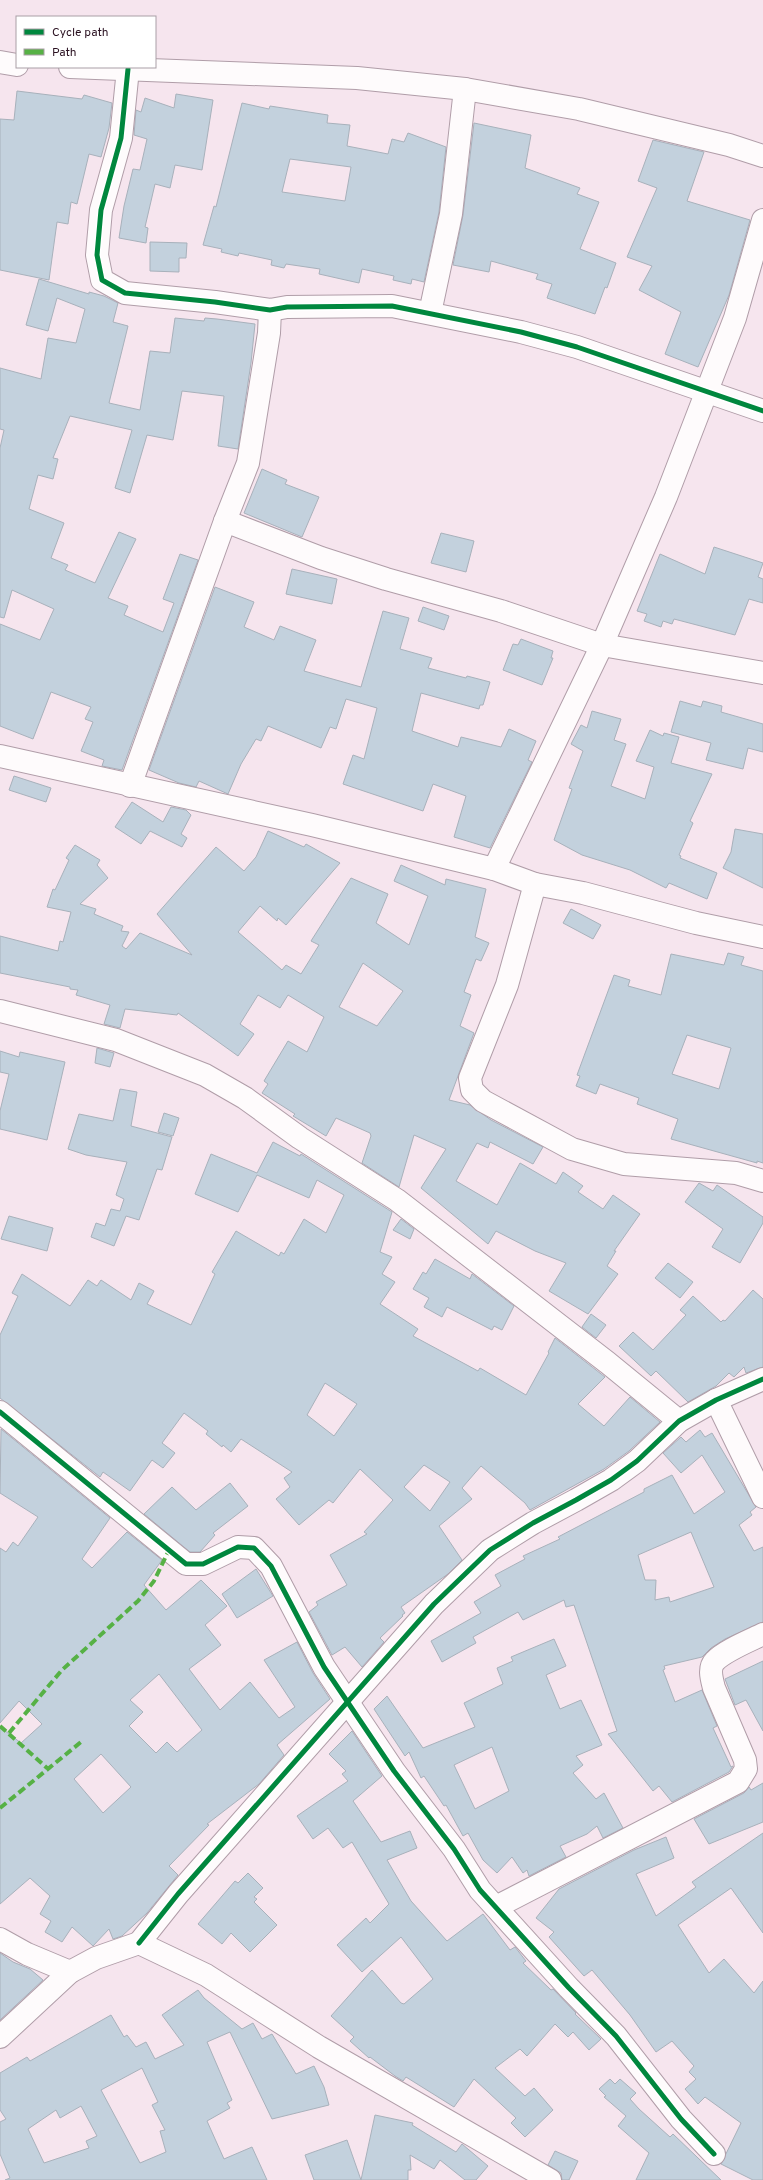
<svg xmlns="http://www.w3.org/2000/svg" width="763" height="2180" font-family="Overpass,sans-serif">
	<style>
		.building { fill: #c3d1dd; stroke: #a8b1bb; fill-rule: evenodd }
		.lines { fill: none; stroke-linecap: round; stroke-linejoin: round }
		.minor-casing { stroke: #b09da8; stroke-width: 24 }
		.minor { stroke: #fefbfc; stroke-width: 22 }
		.quiet { stroke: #56b145; stroke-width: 4; stroke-dasharray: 8 4; stroke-linecap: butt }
		.cycleway-casing { stroke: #fff; stroke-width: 8 }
		.cycleway { stroke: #00873e; stroke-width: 5 }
	</style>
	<rect width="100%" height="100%" fill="#f6e5ee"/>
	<g class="building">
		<polygon points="17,91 82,99 84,95 112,103 109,128 101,157 89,154 77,204 71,202 68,224 57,222 49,280 0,270 0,119 14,120"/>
		<polygon points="176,94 213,100 202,170 175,165 170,188 155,184 145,227 148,228 146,243 119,238 124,206 133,169 140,170 147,139 134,135 136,110 141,112 145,98 174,108"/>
		<path d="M242,103L269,109L270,106L328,115L327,123L350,125L347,146L388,154L392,139L404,142L408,133L446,147L439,212L424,282L412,279L411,284L393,280L394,276L362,269L359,283L319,274L320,269L286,264L284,268L271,265L272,260L239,253L238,256L221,252L222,249L203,245L214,206L216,207ZM290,159L351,167L345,201L282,192Z"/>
		<polygon points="474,123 531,135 525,168 580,188 577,194 599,202 580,249 616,263 607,288 605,287 595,314 547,298 552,284 536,279 538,274 491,261 489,272 453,265 463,215"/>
		<polygon points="653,140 704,152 687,201 750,220 729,295 698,367 665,354 681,312 639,290 652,266 627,257 657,188 638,181"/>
		<polygon points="150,242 187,243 186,258 179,258 179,272 150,271"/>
		<polygon points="39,279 89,294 89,292 104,296 118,303 113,322 128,326 109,403 140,410 150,351 170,353 175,318 204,321 205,318 217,319 255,324 251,363 238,449 218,446 224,396 182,391 173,440 147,435 130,493 115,488 132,430 70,416 53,458 58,459 53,479 38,475 29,509 64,523 51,558 68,565 65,570 95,583 119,532 136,539 108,598 128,606 124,615 163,632 174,603 163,599 180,554 198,560 122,770 102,766 104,760 81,751 93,722 85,719 91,707 51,692 33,739 0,726 0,624 40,640 54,609 12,590 4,618 0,617 0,448 4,430 0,429 0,368 41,379 48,338 76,343 85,309 57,298 48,331 26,325"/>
		<polygon points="262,469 287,480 285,484 319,497 302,537 244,513"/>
		<polygon points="441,533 474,541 466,572 431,563"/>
		<polygon points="714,547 763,563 758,577 763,579 763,603 749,599 735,635 674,619 672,624 663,621 661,627 644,621 647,614 637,611 660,554 705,574"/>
		<polygon points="292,569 337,579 332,604 286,594"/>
		<polygon points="215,587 254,602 244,627 274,640 280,626 316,640 304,671 361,687 383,611 409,618 400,649 432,658 428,668 466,678 467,676 490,682 483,705 480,705 479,709 421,693 412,731 458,747 461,737 501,747 509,729 536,741 528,760 532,762 490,848 454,837 466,796 433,784 423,811 343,784 353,755 364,759 377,708 346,699 336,729 330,727 321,748 268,726 261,741 256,739 241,764 228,794 199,781 196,787 179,783 149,770"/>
		<polygon points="423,607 449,616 444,630 418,621"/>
		<polygon points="521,639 553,651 551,658 553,658 542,685 503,670 513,644 518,645"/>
		<polygon points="680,701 701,707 703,701 722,706 721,712 763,724 763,752 748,748 743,769 706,760 711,743 671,732"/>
		<polygon points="592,711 621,719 614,740 626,744 611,786 645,799 654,767 636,761 650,730 663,736 664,733 679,737 671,763 712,774 690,821 693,823 679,855 681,856 680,858 717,873 707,899 669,883 666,888 630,870 582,855 554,840 572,789 569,788 583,751 571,744 581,725 587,728"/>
		<polygon points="14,776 51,788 46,802 9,790"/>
		<polygon points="132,802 163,822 171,807 186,810 191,815 181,834 187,838 182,847 150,831 141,844 115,827"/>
		<polygon points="735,829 763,834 763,888 723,868 731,852"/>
		<path d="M268,831L304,847L306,844L340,863L286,925L278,918L277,921L260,906L238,932L282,970L286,965L301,974L319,945L311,941L351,878L388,894L376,923L409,945L428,896L394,881L401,865L445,885L446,879L486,889L475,937L489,943L481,961L476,959L464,992L471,995L460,1026L474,1033L449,1100L470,1105L491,1120L543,1147L533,1164L490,1142L488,1148L477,1143L456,1181L497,1205L520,1163L556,1184L563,1172L583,1186L578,1192L603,1209L613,1195L640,1214L614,1251H616L607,1266L618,1274L588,1314L549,1291L566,1263L535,1251L496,1231L488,1244L421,1188L446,1149L414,1135L399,1187L362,1163L371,1136L370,1133L336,1118L326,1136L293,1116L295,1114L262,1093L268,1084L264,1081L288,1041L307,1052L324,1017L288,995L280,1008L258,995L240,1024L254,1034L238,1056L178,1013L177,1015L125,1009L120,1028L104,1024L110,1005L76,995L78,990L70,989V987L0,973V936L58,951L60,941L63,942L71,912L47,907L53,889L55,890L69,860L66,858L75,845L100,860L97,865L108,878L80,904L96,909L94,914L123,926L121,931L129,932L122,946L126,949L140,933L192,955L157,914L216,847L244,871L256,857ZM363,963L403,991L377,1026L339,1007Z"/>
		<polygon points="571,909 601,925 593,939 563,923"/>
		<path d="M728,953L744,957L741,965L763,971V1163L757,1161V1163L671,1139L678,1119L637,1104L639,1098L600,1084L596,1094L576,1086L580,1076L577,1075L614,975L630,980L628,986L661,995L671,954L724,965ZM687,1035L731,1048L719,1089L672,1074Z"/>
		<polygon points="97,1048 114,1053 110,1067 95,1063"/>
		<polygon points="0,1051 19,1057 20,1052 65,1062 47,1140 0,1129 0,1111 9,1074 0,1072"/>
		<polygon points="120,1089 137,1092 131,1126 172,1137 162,1170 157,1169 139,1220 126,1216 114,1246 91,1237 96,1223 105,1226 111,1209 120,1211 124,1199 116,1195 127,1162 86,1155 68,1149 79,1114 113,1121"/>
		<polygon points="164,1113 179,1118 173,1136 158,1132"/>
		<path d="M273,1142L300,1156L301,1154L392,1212L380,1252L392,1257L382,1274L395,1282L380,1304L418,1329L413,1336L478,1371L480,1368L526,1395L549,1353L548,1352L555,1338L605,1377L578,1404L604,1426L630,1397L660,1422L629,1451L604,1469L530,1510L525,1503L481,1466L462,1488L472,1499L439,1526L462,1560L448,1574L401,1607L405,1613L402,1615L403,1616L380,1638L384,1642L362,1667L345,1647L332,1655L309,1612L318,1605L316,1602L347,1585L330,1555L367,1534L364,1532L393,1500L360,1469L333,1503L329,1500L299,1525L276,1499L290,1487L284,1478L292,1472L241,1439L231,1452L223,1445L222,1447L206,1434L208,1431L184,1413L162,1443L175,1453L163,1468L152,1460L130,1491L103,1472L100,1477L0,1398V1335L18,1296L12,1293L22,1274L70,1306L88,1280L97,1286L101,1280L131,1300L139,1283L154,1291L147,1304L191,1325L215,1274L212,1272L236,1231L279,1256L281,1252L284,1254L304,1219L326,1233L344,1195L317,1180L309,1198L257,1175L238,1212L195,1194L211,1154L257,1173ZM325,1383L357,1404L334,1436L307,1415ZM424,1465L450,1482L430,1511L404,1487Z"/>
		<polygon points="699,1183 713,1191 717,1185 763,1217 763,1223 740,1263 712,1247 723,1229 685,1202"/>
		<polygon points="9,1216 53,1228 47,1251 1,1239"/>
		<polygon points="401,1219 414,1229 410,1239 393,1230"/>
		<polygon points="435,1259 470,1279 472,1274 514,1306 502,1330 494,1326 492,1330 447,1307 442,1317 424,1307 429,1298 413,1289 423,1272 426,1274"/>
		<polygon points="668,1263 693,1282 680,1298 655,1278"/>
		<polygon points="753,1290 763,1299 763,1367 746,1373 744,1367 734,1377 729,1373 716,1386 688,1402 656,1371 651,1376 619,1346 633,1332 653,1350 686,1315 680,1310 693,1296 721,1322 723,1320 725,1321"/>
		<polygon points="591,1314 606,1325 596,1338 582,1327"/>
		<path d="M1,1429L110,1518L82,1559L92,1568L127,1532L162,1560L144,1585L166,1610L201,1580L227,1606L205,1625L221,1645L189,1669L220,1710L250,1682L279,1718L295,1707L264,1660L297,1642L313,1673L330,1699L277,1745L284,1755L259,1784L207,1824L209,1825L169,1866L178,1875L147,1913L122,1936L113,1939L109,1929L93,1946L72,1927L62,1942L45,1932L51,1921L40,1914L50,1896L30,1878L0,1904V1727L21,1743L42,1724L19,1701L0,1723V1548L6,1552L13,1542L18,1546L38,1517L0,1493ZM159,1674L202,1730L177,1752L167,1742L156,1753L129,1726L143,1712L130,1700ZM101,1754L131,1787L103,1813L74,1779Z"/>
		<path d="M700,1430L705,1437L712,1433L756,1507L750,1512L752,1515L739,1525L754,1551L763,1547V1622L725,1639L711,1648L702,1657L664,1666L665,1669L663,1670L675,1702L702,1690L717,1726L713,1728L731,1767L733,1766L729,1772L672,1802L659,1786L653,1791L608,1734L617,1731L574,1605L566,1607L564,1600L523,1620L518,1612L473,1637L476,1643L442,1662L431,1641L481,1613L474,1602L501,1586L495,1575L525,1559L523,1556L560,1539L558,1537L644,1492V1489L672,1475L694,1514L725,1492L702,1455L681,1473L663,1453L681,1437L686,1442ZM691,1532L714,1587L670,1602L669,1597L655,1600L656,1580H645L638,1555Z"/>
		<polygon points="230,1483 248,1506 213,1533 215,1535 200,1552 190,1552 144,1514 172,1487 196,1510"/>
		<polygon points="256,1569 273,1596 237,1618 222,1594"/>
		<path d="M554,1639L566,1666L546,1675L560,1709L581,1700L602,1745L576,1756L583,1765L573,1773L596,1799L604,1793L623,1828L603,1838L597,1826L587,1834L560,1846L566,1857L529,1876L527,1870L523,1873L512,1857L497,1873L483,1860L468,1833L463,1836L446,1805L444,1806L424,1776L421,1778L409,1752L405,1756L374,1709L387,1696L423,1748L475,1727L464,1703L503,1684L497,1668L513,1661L511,1657ZM492,1747L509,1791L475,1809L454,1765Z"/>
		<polygon points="763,1661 763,1731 746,1700 735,1705 725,1679"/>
		<polygon points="352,1731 382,1776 353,1801 381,1842 410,1831 417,1848 387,1860 411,1901 447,1941 483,1914 510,1950 515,1947 526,1961 523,1963 551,1990 553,1989 576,2013 575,2014 601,2039 589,2050 573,2032 568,2037 555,2024 527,2056 520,2049 495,2068 525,2096 534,2088 553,2110 525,2137 511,2123 516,2118 474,2079 454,2107 406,2077 403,2081 395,2076 370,2057 369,2058 350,2041 354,2037 331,2016 372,1970 401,2003 404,2004 433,1979 401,1937 362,1972 337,1945 366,1918 370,1923 389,1904 352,1842 343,1848 328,1828 313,1839 297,1816 348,1781 342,1774 346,1771 329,1754"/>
		<polygon points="763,1783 763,1822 709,1844 694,1819 744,1793 749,1787 751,1790"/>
		<polygon points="763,1833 763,1933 731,1888 678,1925 709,1973 724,1959 754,1993 763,1981 763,2180 753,2180 721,2164 741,2123 705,2097 698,2104 685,2089 696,2079 689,2072 694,2066 672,2041 656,2052 630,2015 592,1970 584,1976 549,1937 554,1932 536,1918 559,1889 634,1850 666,1837 674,1858 636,1874 656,1916 696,1887 692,1882"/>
		<polygon points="248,1873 263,1888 254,1897 257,1899 254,1902 277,1925 250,1952 231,1933 222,1944 198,1924 235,1881 238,1883"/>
		<polygon points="0,1953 13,1962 30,1969 43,1980 0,2020"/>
		<path d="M198,1990L204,1998L242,2029L253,2023L262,2039L272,2034L296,2074L314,2066L324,2087L329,2105L272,2119L230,2032L207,2042L232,2100L227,2103L230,2108L207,2121L224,2159L252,2147L267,2180H5L10,2178L0,2154V2122L6,2119L0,2110V2073L27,2057L30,2061L111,2015L124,2037L127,2035L136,2047L146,2042L155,2059L184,2045L162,2015ZM142,2068L158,2102L152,2105L165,2130L160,2131L166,2152L140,2163L101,2090ZM81,2106L97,2136L86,2141L89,2148L44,2163L28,2129L56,2110L60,2118Z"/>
		<polygon points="610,2079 615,2084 620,2079 636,2093 630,2099 639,2109 670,2137 673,2134 721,2180 636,2180 649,2153 618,2126 626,2116 604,2097 606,2096 599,2089"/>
		<polygon points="375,2115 413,2123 412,2125 456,2152 462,2144 488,2166 476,2180 465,2180 440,2160 434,2169 410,2155 411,2170 408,2170 408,2180 314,2180 305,2155 347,2140 361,2180"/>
		<polygon points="555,2151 578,2161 569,2180 562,2180 561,2173 548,2165"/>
	</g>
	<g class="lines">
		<g class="minor-casing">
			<g id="minor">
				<polyline points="0,62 17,65"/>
				<polyline points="70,67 357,78 465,89 579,109 729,145 763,156"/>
				<polyline points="128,69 121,138 101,210 97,255 102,280 125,293 215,302 270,310 287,307 392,306 521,332 577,347 763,411"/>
				<polyline points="430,313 451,214 465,89"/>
				<polyline points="225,521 321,558 386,579 501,611 602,645 763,673"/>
				<polyline points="0,756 312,825 494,869 535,884 583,893 696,923 763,937"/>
				<polyline points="130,786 225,521 248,463 269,333 270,310"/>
				<polyline points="494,869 602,645 666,497 735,318 763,220"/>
				<polyline points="535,884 507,985 470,1078 472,1090 483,1101 572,1149 624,1164 736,1173 763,1181"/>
				<polyline points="0,1011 116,1040 205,1075 245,1098 300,1138 397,1200 608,1363 679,1421"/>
				<polyline points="716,1400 763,1497"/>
				<polyline points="0,1412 186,1564 203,1564 238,1547 254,1548 271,1566 324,1667 394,1771 454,1849 480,1890 569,1988 616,2036 681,2119 714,2154"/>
				<path d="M496,1907L738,1782L746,1769L745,1760L714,1688C712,1680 708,1668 715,1661C724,1651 751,1640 763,1634"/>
				<polyline points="0,1939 27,1954 70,1972"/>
				<polyline points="139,1943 178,1894 434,1604 490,1550 533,1523 576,1500 611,1480 637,1461 679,1421 716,1400 763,1379"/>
				<polyline points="0,2037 70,1972 96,1958 139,1943 206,1975 319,2047 550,2180"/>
			</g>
		</g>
		<use href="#minor" class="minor"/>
		<g class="quiet">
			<polyline points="0,1726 47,1768"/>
			<polyline points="9,1733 62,1670 138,1601 154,1581 169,1550"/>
			<polyline points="0,1808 81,1742"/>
		</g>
		<g class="cycleway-casing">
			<g id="cycleway">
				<polyline points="128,69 121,138 101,210 97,255 102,280 125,293 215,302 270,310 287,307 392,306 521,332 577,347 763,411"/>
				<polyline points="0,1412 186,1564 203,1564 238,1547 254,1548 271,1566 324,1667 394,1771 454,1849 480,1890 569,1988 616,2036 681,2119 714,2154"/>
				<polyline points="139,1943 178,1894 434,1604 490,1550 533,1523 576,1500 611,1480 637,1461 679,1421 716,1400 763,1379"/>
			</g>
		</g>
		<use href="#cycleway" class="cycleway"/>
	</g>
	<rect x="16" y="16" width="140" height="52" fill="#ffffff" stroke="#a99fa6"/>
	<rect x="24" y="29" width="20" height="6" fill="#00873e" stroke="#a99fa6"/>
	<text x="52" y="36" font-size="12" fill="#291020">Cycle path</text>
	<rect x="24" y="49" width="20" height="6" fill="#56b145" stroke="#a99fa6"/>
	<text x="52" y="56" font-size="12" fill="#291020">Path</text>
</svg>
